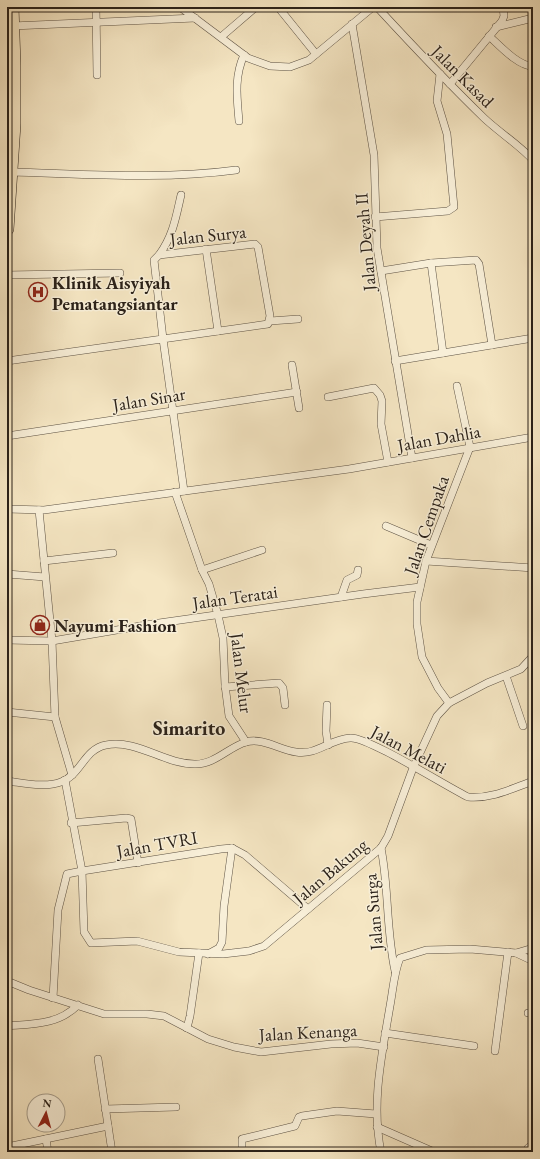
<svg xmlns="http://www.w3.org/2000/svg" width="540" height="1159" font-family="'EB Garamond',serif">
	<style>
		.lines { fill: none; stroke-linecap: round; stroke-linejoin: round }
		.street-casing { stroke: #5d5244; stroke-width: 8 }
		.highway-casing { stroke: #2a2119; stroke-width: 14 }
		.street { stroke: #f8efd8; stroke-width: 7 }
		.highway { stroke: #f5e6c3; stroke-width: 13 }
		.labels { text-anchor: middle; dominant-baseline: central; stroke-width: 3; stroke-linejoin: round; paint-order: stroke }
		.street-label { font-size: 18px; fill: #2a2119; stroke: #f8efd8 }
		.poi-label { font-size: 18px; font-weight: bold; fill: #2a2119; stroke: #f8efd8; text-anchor: start }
		.quarter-label { font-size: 20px; font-weight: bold; fill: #2a2119; stroke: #f8efd8 }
	</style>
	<rect width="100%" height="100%" fill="#f5e6c3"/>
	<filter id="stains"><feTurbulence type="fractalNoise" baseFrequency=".005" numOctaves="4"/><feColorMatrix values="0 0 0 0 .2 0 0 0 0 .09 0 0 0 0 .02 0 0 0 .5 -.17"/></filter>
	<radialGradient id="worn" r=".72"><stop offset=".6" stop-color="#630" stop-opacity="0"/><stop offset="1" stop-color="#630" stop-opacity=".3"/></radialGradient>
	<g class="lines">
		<g class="street-casing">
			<g id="street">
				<polyline points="96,7 97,75"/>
				<polyline points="180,7 248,58 270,66 290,67 309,60 373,7"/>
				<polyline points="278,7 316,54"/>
				<path d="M377,7C412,45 447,82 484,118C500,133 518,144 533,160"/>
				<polyline points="352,24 374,155 377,248 412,458"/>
				<polyline points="12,26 195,18"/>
				<polyline points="496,27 533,18"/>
				<path d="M489,36C499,45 519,67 533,66"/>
				<polyline points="221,37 256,7"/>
				<polyline points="450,84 502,21 504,16 503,7"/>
				<path d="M239,121C237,98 234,77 244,55"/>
				<path d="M11,172C86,174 162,180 236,170"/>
				<polyline points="375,217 448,211 454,207 447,134 437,101 440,74"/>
				<polyline points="206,249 218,331"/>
				<path d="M159,255C173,236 176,217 181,195"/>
				<polyline points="431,263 443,353"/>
				<polyline points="381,271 431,263 476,260 479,264 492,345"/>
				<polyline points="7,275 120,273"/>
				<polyline points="270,321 298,319"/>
				<path d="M7,361C94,348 181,336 268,324L270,316L258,247L255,244L159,255L154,260L163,339L184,491"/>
				<polyline points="395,361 533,338"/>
				<polyline points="292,365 299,408"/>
				<polyline points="328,397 374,388 380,395 382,401 381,424 388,462"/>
				<polyline points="7,436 297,392"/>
				<polyline points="175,492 202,570 209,584 218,615 223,638 225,685 229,716 246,742"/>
				<polyline points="7,509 44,510 349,469 533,437"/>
				<polyline points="39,510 52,641 55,717 72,775"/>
				<polyline points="386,526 431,545"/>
				<polyline points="44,561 113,553"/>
				<polyline points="426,561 533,568"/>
				<polyline points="202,570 262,550"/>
				<polyline points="7,574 45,577"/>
				<polyline points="341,597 347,580 357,575 358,570"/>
				<polyline points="7,640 52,641 152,624 363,594 420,587"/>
				<polyline points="506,676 523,726"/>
				<polyline points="225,687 279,683 283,688 285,705"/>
				<polyline points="449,703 438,688 422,657 417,624 417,602 426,561 470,447 457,386"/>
				<polyline points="327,705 326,731 328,745"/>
				<polyline points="7,712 55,717"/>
				<polyline points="65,780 82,871 221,849 232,848 245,855 308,909"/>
				<path d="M7,781C24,783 45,788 61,782C81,775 84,749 106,745C138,739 165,765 196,764C215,764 229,747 246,742C262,737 280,750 296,752C316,756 330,739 350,738C367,736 447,787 468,797C491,799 511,789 533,781"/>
				<polyline points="71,823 126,818 131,819 138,863"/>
				<path d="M381,848C389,888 386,930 395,971"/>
				<polyline points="516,953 533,948"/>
				<polyline points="208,954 219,948 222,942 224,906 232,848"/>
				<polyline points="7,981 29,990 104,1014 147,1014 164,1016 208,1039 234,1047 261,1052 331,1044 357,1043 384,1047"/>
				<polyline points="53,998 58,910 67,874 82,871 84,932 91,943 137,941 179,952 223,954 249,951 264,946 381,848 388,836 413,768 437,716 449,703 487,683 521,669 533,656"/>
				<polyline points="528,1013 533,1013"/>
				<path d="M7,1026C33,1024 58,1025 78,1005"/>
				<polyline points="187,1028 190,1016 199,953"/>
				<polyline points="385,1033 474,1046"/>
				<polyline points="495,1051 508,952"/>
				<polyline points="98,1059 112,1152"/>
				<polyline points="105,1109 176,1107"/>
				<polyline points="377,1127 434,1152"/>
				<polyline points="46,1139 48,1152"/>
				<polyline points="7,1147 108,1126"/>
				<polyline points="242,1152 242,1139 295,1126 299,1117 302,1116 337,1111 376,1114"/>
				<path d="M381,1152C371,1103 382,1054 390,1006C393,990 394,972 400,958L426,950L470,949L516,953L533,961"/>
				<polyline points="526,1152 528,1148 533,1144"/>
			</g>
		</g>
		<g class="highway-casing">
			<polyline id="highway" points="7,229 14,124 14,65 12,7"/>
		</g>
		<use href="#street" class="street"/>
		<use href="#highway" class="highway"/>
	</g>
	<defs>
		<g id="hospital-ring" transform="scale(1)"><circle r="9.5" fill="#f8efd8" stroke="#8f2418" stroke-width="1.5"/><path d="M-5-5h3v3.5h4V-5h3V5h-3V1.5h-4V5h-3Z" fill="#8f2418"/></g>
		<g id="shop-ring" transform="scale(1)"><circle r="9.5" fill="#f8efd8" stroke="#8f2418" stroke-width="1.5"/><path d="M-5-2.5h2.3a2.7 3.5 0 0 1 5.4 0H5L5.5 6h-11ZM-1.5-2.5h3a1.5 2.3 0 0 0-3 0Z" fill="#8f2418"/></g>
	</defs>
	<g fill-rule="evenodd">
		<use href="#hospital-ring" x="38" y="292"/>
		<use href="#shop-ring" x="40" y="625"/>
	</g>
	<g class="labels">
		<g class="street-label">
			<text transform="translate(463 76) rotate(45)">Jalan Kasad</text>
			<text transform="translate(208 235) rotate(-6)">Jalan Surya</text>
			<text transform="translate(365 242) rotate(-95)">Jalan Deyah II</text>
			<text transform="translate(149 399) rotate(-9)">Jalan Sinar</text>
			<text transform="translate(439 438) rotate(-10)">Jalan Dahlia</text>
			<text transform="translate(426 525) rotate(-71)">Jalan Cempaka</text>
			<text transform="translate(235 597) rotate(-8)">Jalan Teratai</text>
			<text transform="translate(242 673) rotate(83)">Jalan Melur</text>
			<text transform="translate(409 749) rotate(28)">Jalan Melati</text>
			<text transform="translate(157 844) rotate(-10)">Jalan TVRI</text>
			<text transform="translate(330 871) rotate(-40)">Jalan Bakung</text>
			<text transform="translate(373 912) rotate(-95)">Jalan Surga</text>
			<text transform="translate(308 1032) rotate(-3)">Jalan Kenanga</text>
		</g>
		<g class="poi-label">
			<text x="52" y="282">Klinik Aisyiyah<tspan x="52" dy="21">Pematangsiantar</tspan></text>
			<text x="54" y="625">Nayumi Fashion</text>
		</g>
		<g class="quarter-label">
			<text x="189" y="728">Simarito</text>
		</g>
	</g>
	<rect width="540" height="1159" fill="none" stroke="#f5e6c3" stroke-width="24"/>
	<rect x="8" y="8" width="524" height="1143" fill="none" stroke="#2a2119" stroke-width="2"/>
	<rect x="12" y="12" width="516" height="1135" fill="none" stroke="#2a2119"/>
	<g transform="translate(46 1113) rotate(6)"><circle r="19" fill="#f8efd8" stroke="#a69d8c"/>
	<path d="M0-3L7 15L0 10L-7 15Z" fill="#8f2418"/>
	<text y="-6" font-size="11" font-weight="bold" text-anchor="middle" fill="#2a2119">N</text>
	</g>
	<rect width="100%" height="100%" filter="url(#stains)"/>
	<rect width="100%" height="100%" fill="url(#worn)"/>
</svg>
